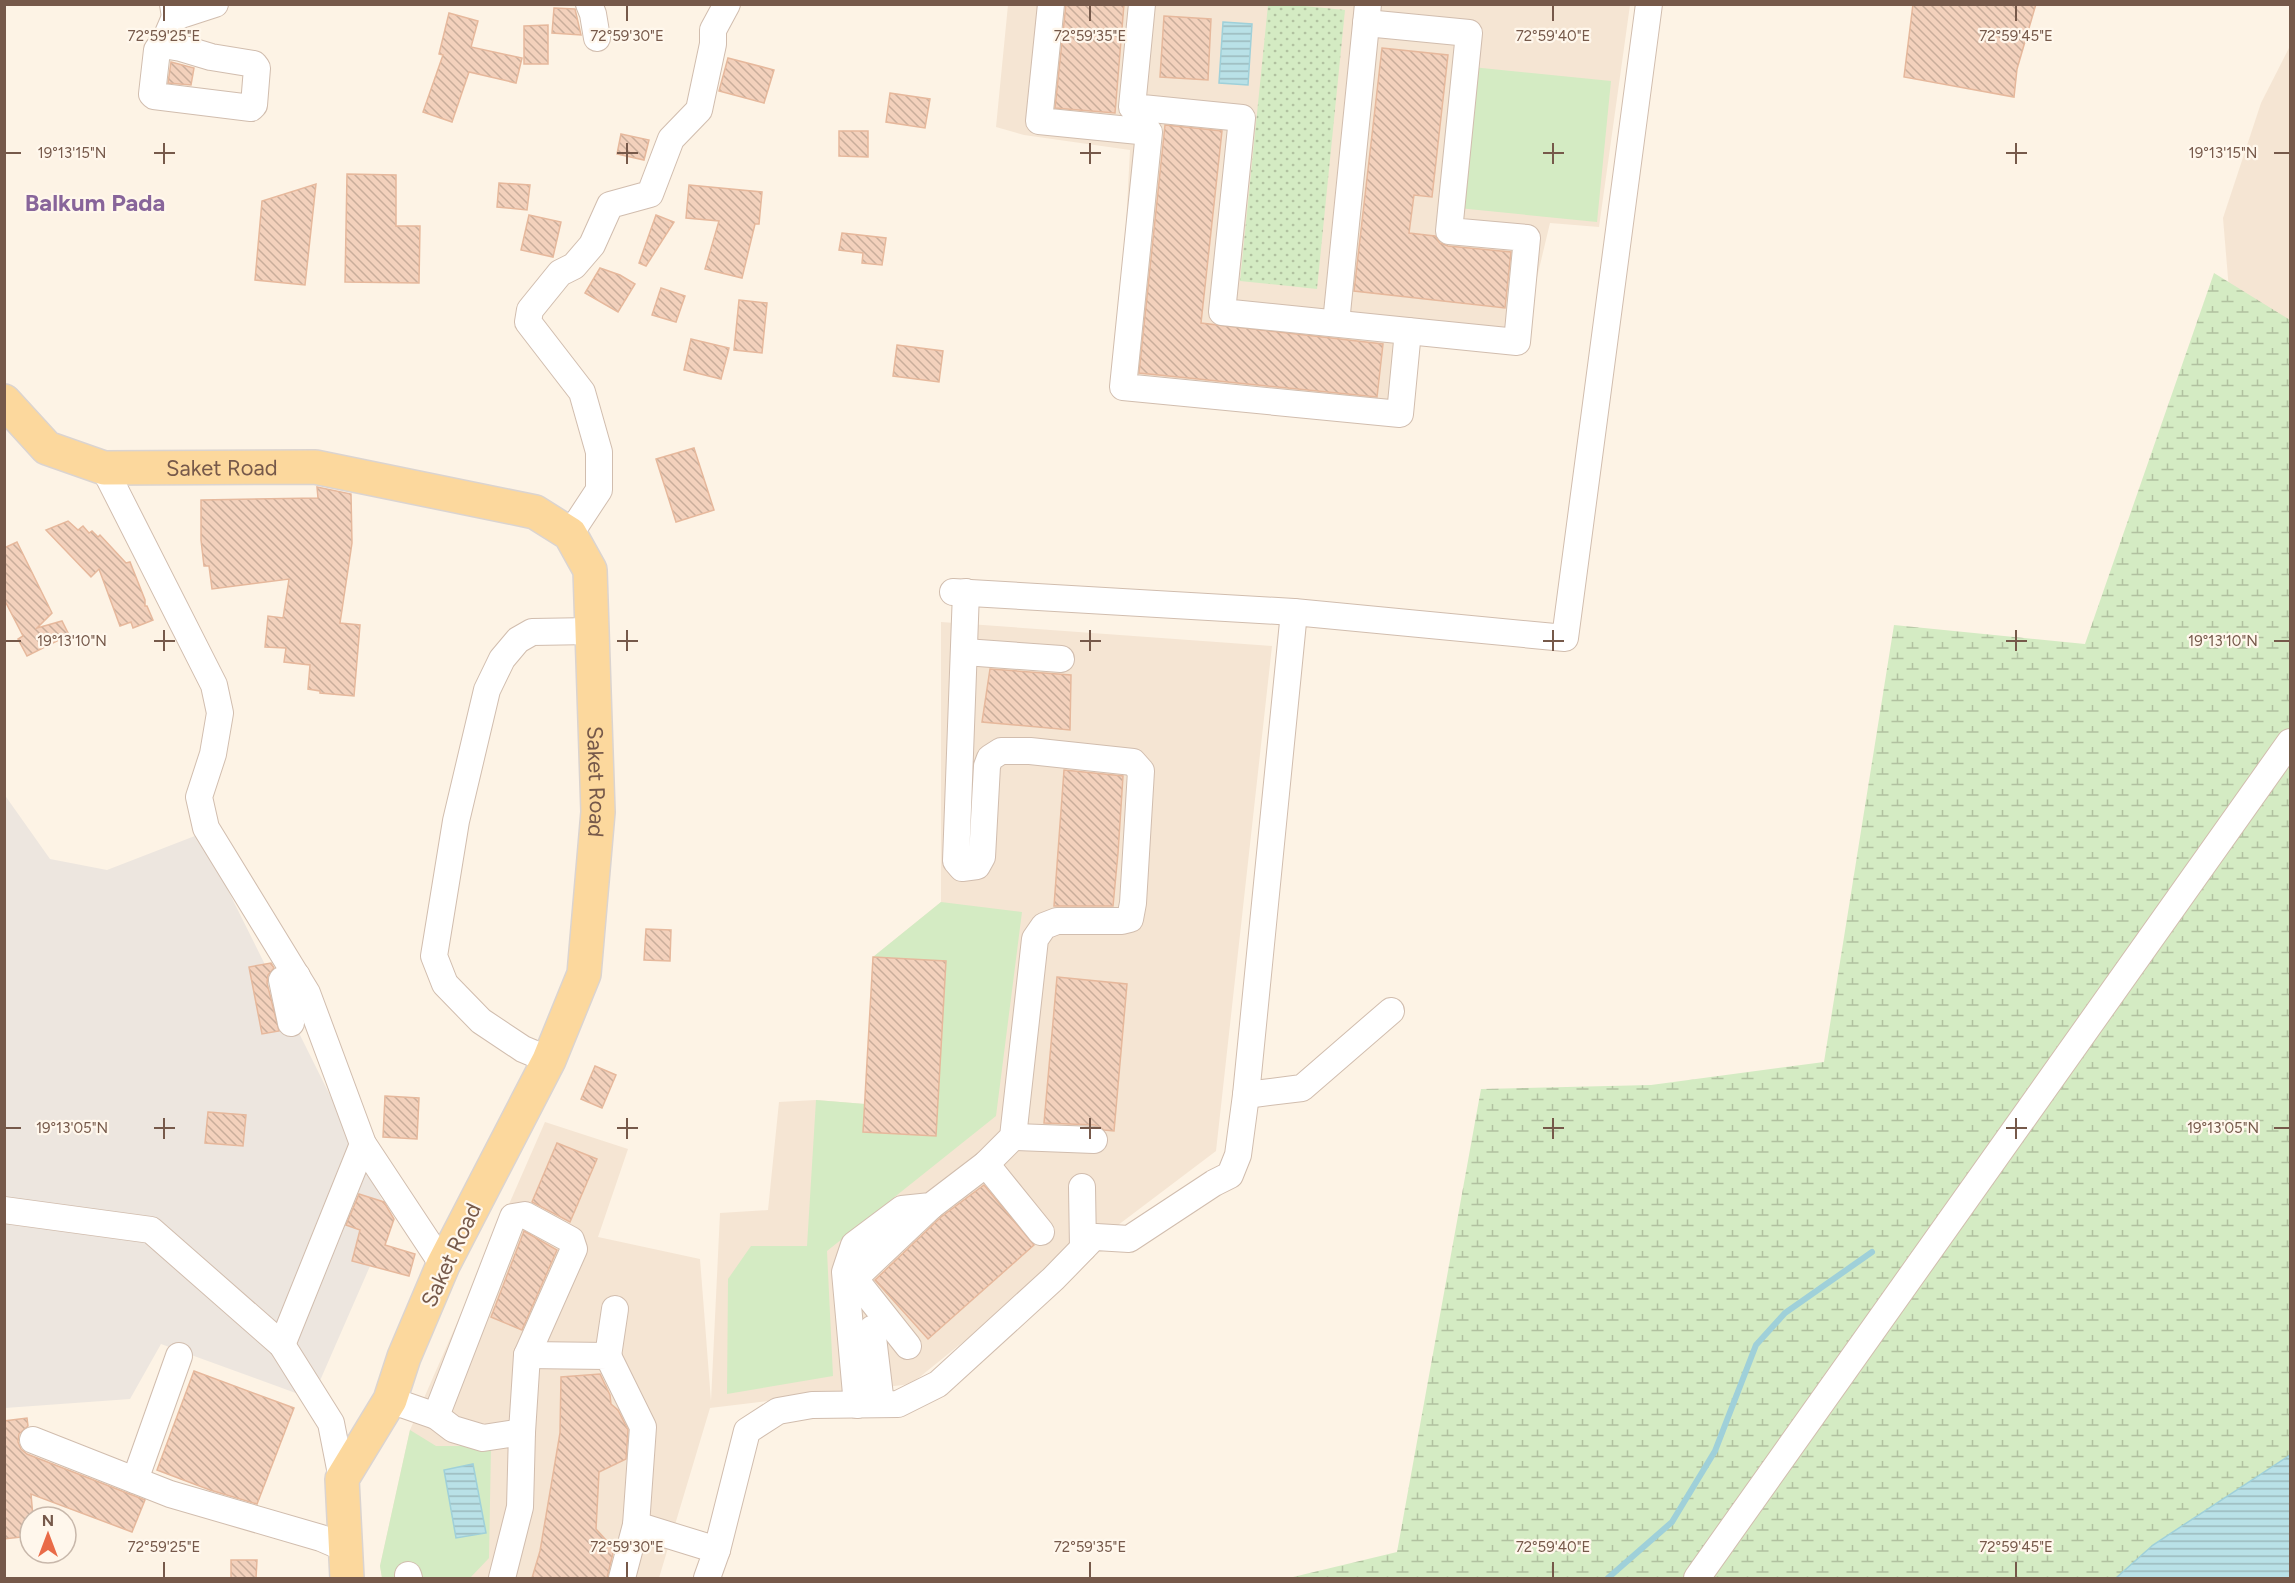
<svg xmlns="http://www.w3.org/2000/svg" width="2295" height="1583" font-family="Figtree,sans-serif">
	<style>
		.residential { fill: #f5e5d3 }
		.industrial { fill: #ede6df }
		.grass { fill: url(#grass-dots) }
		.wetland { fill: url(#wetland-marsh) }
		.green { fill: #d4ebc3 }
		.water { fill: url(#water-rules); stroke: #9fd0d9; stroke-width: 1.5 }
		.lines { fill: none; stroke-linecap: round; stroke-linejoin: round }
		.stream { stroke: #9fd0d9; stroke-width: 6 }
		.building { fill: url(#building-back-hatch); stroke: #e6b89c; stroke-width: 1.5 }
		.minor-casing { stroke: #d1bdae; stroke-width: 28 }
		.major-casing { stroke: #dbd4d0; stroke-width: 36 }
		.minor { stroke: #fff; stroke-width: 26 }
		.major { stroke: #fcd89d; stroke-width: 33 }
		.ticks { fill: none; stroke: #76594a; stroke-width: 2 }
		.labels { text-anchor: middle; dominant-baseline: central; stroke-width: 4.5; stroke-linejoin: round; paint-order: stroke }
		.street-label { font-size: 22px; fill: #76594a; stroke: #fff7ec }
		.neighbourhood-label { font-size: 24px; font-weight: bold; fill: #88659a; stroke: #fff7ec }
		.ticks-label { font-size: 15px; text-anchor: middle; fill: #76594a; stroke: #fff7ec; stroke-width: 4.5; stroke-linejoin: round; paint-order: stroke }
	</style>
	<defs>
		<pattern id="grass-dots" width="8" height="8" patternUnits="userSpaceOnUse" patternTransform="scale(1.5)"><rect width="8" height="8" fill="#d4ebc3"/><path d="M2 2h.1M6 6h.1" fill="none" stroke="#b1c1a0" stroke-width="1.8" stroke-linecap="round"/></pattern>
		<pattern id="wetland-marsh" width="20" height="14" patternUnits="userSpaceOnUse" patternTransform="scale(1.5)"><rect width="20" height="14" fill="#d4ebc3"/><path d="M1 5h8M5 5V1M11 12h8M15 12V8" fill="none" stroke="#b1c1a0"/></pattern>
		<pattern id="water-rules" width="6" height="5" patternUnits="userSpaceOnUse" patternTransform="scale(1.5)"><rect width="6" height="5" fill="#b9e1e7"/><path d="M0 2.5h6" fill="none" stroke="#9bb9bd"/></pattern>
		<pattern id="building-back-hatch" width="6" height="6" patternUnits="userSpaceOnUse" patternTransform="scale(1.5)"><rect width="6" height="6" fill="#f3d1bc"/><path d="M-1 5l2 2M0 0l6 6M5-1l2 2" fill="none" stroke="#c9ad9b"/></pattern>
	</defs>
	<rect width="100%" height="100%" fill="#fdf3e5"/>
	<g class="residential">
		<polygon points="1008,5 1630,5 1599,227 1550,223 1519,353 1415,344 1407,423 1117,397 1130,150 1024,135 996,127"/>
		<polygon points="2290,46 2290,363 2229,290 2223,218 2261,103"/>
		<polygon points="941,622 1272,646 1216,1151 958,1346 911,1384 710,1408 659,1578 382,1578 380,1566 410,1430 545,1122 628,1149 598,1237 700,1259 711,1401 720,1213 768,1210 779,1102 816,1100 865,1104 873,957 941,902"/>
	</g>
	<polygon class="industrial" points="4,794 50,859 107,870 200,834 391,1218 312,1399 161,1344 130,1399 5,1408"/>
	<polygon class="grass" points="1268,5 1294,5 1345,10 1317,289 1240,281"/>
	<polygon class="wetland" points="2214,273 2290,320 2290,1455 2153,1545 2116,1578 1289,1578 1397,1552 1481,1089 1651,1085 1824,1062 1894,625 2085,644"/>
	<g class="green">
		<polygon points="1472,67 1611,81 1597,222 1458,208"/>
		<polygon points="941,902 1022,912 996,1116 827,1251 833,1376 727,1394 728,1279 751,1246 807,1246 816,1100 865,1104 873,957"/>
		<polygon points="410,1430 436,1446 491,1446 489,1558 470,1578 382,1578 380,1566"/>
	</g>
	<g class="water">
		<polygon points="1223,22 1252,24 1248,85 1219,83"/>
		<polygon points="2290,1455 2290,1578 2116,1578 2153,1545"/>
		<polygon points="473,1464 486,1533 456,1538 444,1470"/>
	</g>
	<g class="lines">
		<polyline class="stream" points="1608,1578 1672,1522 1715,1451 1756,1345 1785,1313 1872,1252"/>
	</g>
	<g class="building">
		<polygon points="1066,4 1124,4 1115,113 1055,108"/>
		<polygon points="1913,4 2036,4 2017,69 2014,97 1904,77"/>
		<polygon points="554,8 575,9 581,35 552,33"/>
		<polygon points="449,13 478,21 471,47 522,58 516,83 469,72 452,122 423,112 443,55 439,54"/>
		<polygon points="1164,16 1211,19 1208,80 1160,77"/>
		<polygon points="548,25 548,64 524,64 524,26"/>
		<polygon points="1382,48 1448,55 1432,197 1414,195 1409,233 1435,236 1440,243 1448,246 1511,252 1505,308 1354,291"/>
		<polygon points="728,58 774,70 764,103 719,91"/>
		<polygon points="171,62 194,68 191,85 168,83"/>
		<polygon points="890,93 930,99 925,128 886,122"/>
		<polygon points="1165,125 1222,131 1201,323 1383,344 1377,397 1139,373"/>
		<polygon points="839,131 868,131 868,157 839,156"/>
		<polygon points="621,134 649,140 644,160 617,154"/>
		<polygon points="347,174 396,175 396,226 420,226 419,283 345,282"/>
		<polygon points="499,183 530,185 527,210 497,207"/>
		<polygon points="316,184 305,285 255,280 262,201"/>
		<polygon points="689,185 762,192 759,224 755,224 742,278 705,269 719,221 686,218"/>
		<polygon points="529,215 561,222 553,257 521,250"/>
		<polygon points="656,215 674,222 646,266 639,263"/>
		<polygon points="842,233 886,238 882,265 862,263 863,253 839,250"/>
		<polygon points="600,268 620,275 635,284 618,312 585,293"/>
		<polygon points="661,288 685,296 676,322 652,315"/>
		<polygon points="739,300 767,303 762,353 734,350"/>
		<polygon points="691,339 729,348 721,379 684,370"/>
		<polygon points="897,345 943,351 939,382 893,376"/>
		<polygon points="694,448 714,510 676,522 656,459"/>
		<polygon points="317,487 351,494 352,543 340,623 360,625 354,696 320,693 320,691 308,689 310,665 284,662 286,648 265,647 268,616 283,618 289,579 212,589 209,566 204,566 201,540 201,500 318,498"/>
		<polygon points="68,521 78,530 83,526 89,533 92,531 98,537 100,535 126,563 130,562 145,600 145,606 147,606 153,620 133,628 131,622 120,626 99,569 91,577 46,530"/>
		<polygon points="17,542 52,613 37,628 62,621 69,635 27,656 18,639 23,636 4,599 4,548"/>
		<polygon points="990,669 1071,675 1070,730 982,722"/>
		<polygon points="1064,770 1123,776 1118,853 1113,906 1054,906"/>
		<polygon points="646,929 671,930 670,961 644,960"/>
		<polygon points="873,957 946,961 936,1136 863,1132"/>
		<polygon points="271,963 274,968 268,975 267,983 279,1031 262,1034 249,967"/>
		<polygon points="1057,977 1127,984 1114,1131 1104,1130 1095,1125 1044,1123"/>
		<polygon points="595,1066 616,1075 602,1108 581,1099"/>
		<polygon points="385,1096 419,1098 417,1139 383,1137"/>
		<polygon points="208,1112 246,1115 243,1146 205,1143"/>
		<polygon points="557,1143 597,1159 570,1222 532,1202"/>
		<polygon points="984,1185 1034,1245 928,1339 875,1280 941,1217"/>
		<polygon points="359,1194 384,1202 394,1219 385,1245 415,1254 409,1276 352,1261 360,1230 346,1225"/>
		<polygon points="524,1231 557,1250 522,1330 491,1317"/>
		<polygon points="194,1371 294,1408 257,1504 210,1490 157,1470"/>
		<polygon points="600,1374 610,1395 611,1404 618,1410 628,1430 626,1459 599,1472 596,1529 614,1549 607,1578 532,1578 540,1551 560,1433 561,1377"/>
		<polygon points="27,1418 28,1426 19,1434 18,1442 21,1449 27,1454 145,1500 132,1532 31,1494 33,1517 30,1517 30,1536 4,1539 4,1421"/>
		<polygon points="231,1560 257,1560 256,1578 231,1578"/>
	</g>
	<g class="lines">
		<g class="minor-casing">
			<g id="minor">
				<polyline points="173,4 175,17 215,4"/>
				<polyline points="589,4 593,14 597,38"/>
				<polyline points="1051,4 1039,121 1149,132 1123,387 1400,414 1408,331 1222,312 1242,118 1132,107 1142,4"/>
				<polyline points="1366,23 1469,33 1449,231 1527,238 1517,342 1408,331"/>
				<polyline points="163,45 181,48 211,57 254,64 257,68 254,105 251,108 154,96 152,94 157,50 166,38 175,17"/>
				<polyline points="1336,323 1368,4"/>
				<polyline points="104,468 214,685 220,713 213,754 199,797 206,828 307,993 363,1144 443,1265"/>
				<polyline points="570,534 599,490 599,452 582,392 528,322 530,310 560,273 574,266 592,245 610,205 650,194 671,139 699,110 713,44 713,30 727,4"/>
				<polyline points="953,592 1294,612"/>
				<polyline points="965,652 1061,659"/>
				<polyline points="291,1023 282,980 297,976"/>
				<polyline points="549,1060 523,1049 481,1021 445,984 434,956 456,821 487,690 502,659 518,640 532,632 592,631"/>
				<polyline points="1246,1095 1302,1088 1391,1011"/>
				<polyline points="1013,1137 1094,1140"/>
				<polyline points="986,1164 1041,1232"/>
				<polyline points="1082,1187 1083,1248"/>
				<polyline points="4,1210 151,1230 282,1345 331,1423 342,1479"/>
				<polyline points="872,1329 881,1404"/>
				<polyline points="282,1345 363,1144"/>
				<polyline points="908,1346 858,1283 859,1274 931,1206"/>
				<polyline points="527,1355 608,1356 643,1427 636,1525 622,1578"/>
				<polyline points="608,1356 615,1309"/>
				<polyline points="390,1400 436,1416 453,1429 483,1438 522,1432 520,1507 502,1578"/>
				<polyline points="857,1405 845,1272 854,1245 902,1209 931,1206 986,1164 1013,1137 1035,939 1044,926 1057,921 1122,921 1130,919 1133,903 1141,771 1133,762 1030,751 1001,751 990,758 987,766 982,857 977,866 962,868 956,861 966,592"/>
				<polyline points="436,1416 513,1217 525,1215 571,1240 574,1249 527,1355 522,1432"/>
				<polyline points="33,1440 170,1494 321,1538 344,1548"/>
				<polyline points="135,1480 179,1356"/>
				<polyline points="636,1525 717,1550"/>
				<polyline points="408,1575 409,1578"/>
				<polyline points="707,1578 717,1550 747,1431 778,1411 812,1405 898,1404 938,1384 1053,1279 1092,1239 1096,1237 1129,1239 1214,1183 1230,1175 1238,1155 1246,1095 1294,612 1565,638 1649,4"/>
				<polyline points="1697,1578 2290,742"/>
			</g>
		</g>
		<g class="major-casing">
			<g id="major">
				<path id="s1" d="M4,401L47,448L104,468L315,467L535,512L570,534L590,570L598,812L584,974L549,1060L443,1265L404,1357L390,1400L342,1479L347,1578"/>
			</g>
		</g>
		<use href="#minor" class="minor"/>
		<use href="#major" class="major"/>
	</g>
	<path class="ticks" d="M164,6V21M627,6V21M1090,6V21M1553,6V21M2016,6V21M164,143V164M627,143V164M1090,143V164M1553,143V164M2016,143V164M6,153H21M154,153H175M617,153H638M1080,153H1101M1543,153H1564M2006,153H2027M2274,153H2289M164,630V651M627,630V651M1090,630V651M1553,630V651M2016,630V651M6,641H21M154,641H175M617,641H638M1080,641H1101M1543,641H1564M2006,641H2027M2274,641H2289M164,1118V1139M627,1118V1139M1090,1118V1139M1553,1118V1139M2016,1118V1139M6,1128H21M154,1128H175M617,1128H638M1080,1128H1101M1543,1128H1564M2006,1128H2027M2274,1128H2289M164,1562V1577M627,1562V1577M1090,1562V1577M1553,1562V1577M2016,1562V1577"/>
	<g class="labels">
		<g class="street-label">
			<text stroke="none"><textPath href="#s1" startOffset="242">Saket Road</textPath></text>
			<text stroke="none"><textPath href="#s1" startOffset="854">Saket Road</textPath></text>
			<text transform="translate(451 1255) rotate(-65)">Saket Road</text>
		</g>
		<g class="neighbourhood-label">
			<text x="95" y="202">Balkum Pada</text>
		</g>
	</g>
	<g class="ticks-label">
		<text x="164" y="41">72°59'25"E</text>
		<text x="627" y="41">72°59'30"E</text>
		<text x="1090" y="41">72°59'35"E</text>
		<text x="1553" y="41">72°59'40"E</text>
		<text x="2016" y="41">72°59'45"E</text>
		<text x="72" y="158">19°13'15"N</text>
		<text x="2223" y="158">19°13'15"N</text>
		<text x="72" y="646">19°13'10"N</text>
		<text x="2223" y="646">19°13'10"N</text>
		<text x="72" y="1133">19°13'05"N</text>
		<text x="2223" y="1133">19°13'05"N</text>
		<text x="164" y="1552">72°59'25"E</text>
		<text x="627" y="1552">72°59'30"E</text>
		<text x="1090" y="1552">72°59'35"E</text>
		<text x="1553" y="1552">72°59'40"E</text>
		<text x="2016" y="1552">72°59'45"E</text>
	</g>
	<rect width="2295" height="1583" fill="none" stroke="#76594a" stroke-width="12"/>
	<g transform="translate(48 1535)"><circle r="28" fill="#fff7ec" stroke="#c8b8ab" stroke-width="1.5"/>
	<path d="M0-4.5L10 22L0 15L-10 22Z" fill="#e96b48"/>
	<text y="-9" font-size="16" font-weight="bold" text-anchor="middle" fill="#76594a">N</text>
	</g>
</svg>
